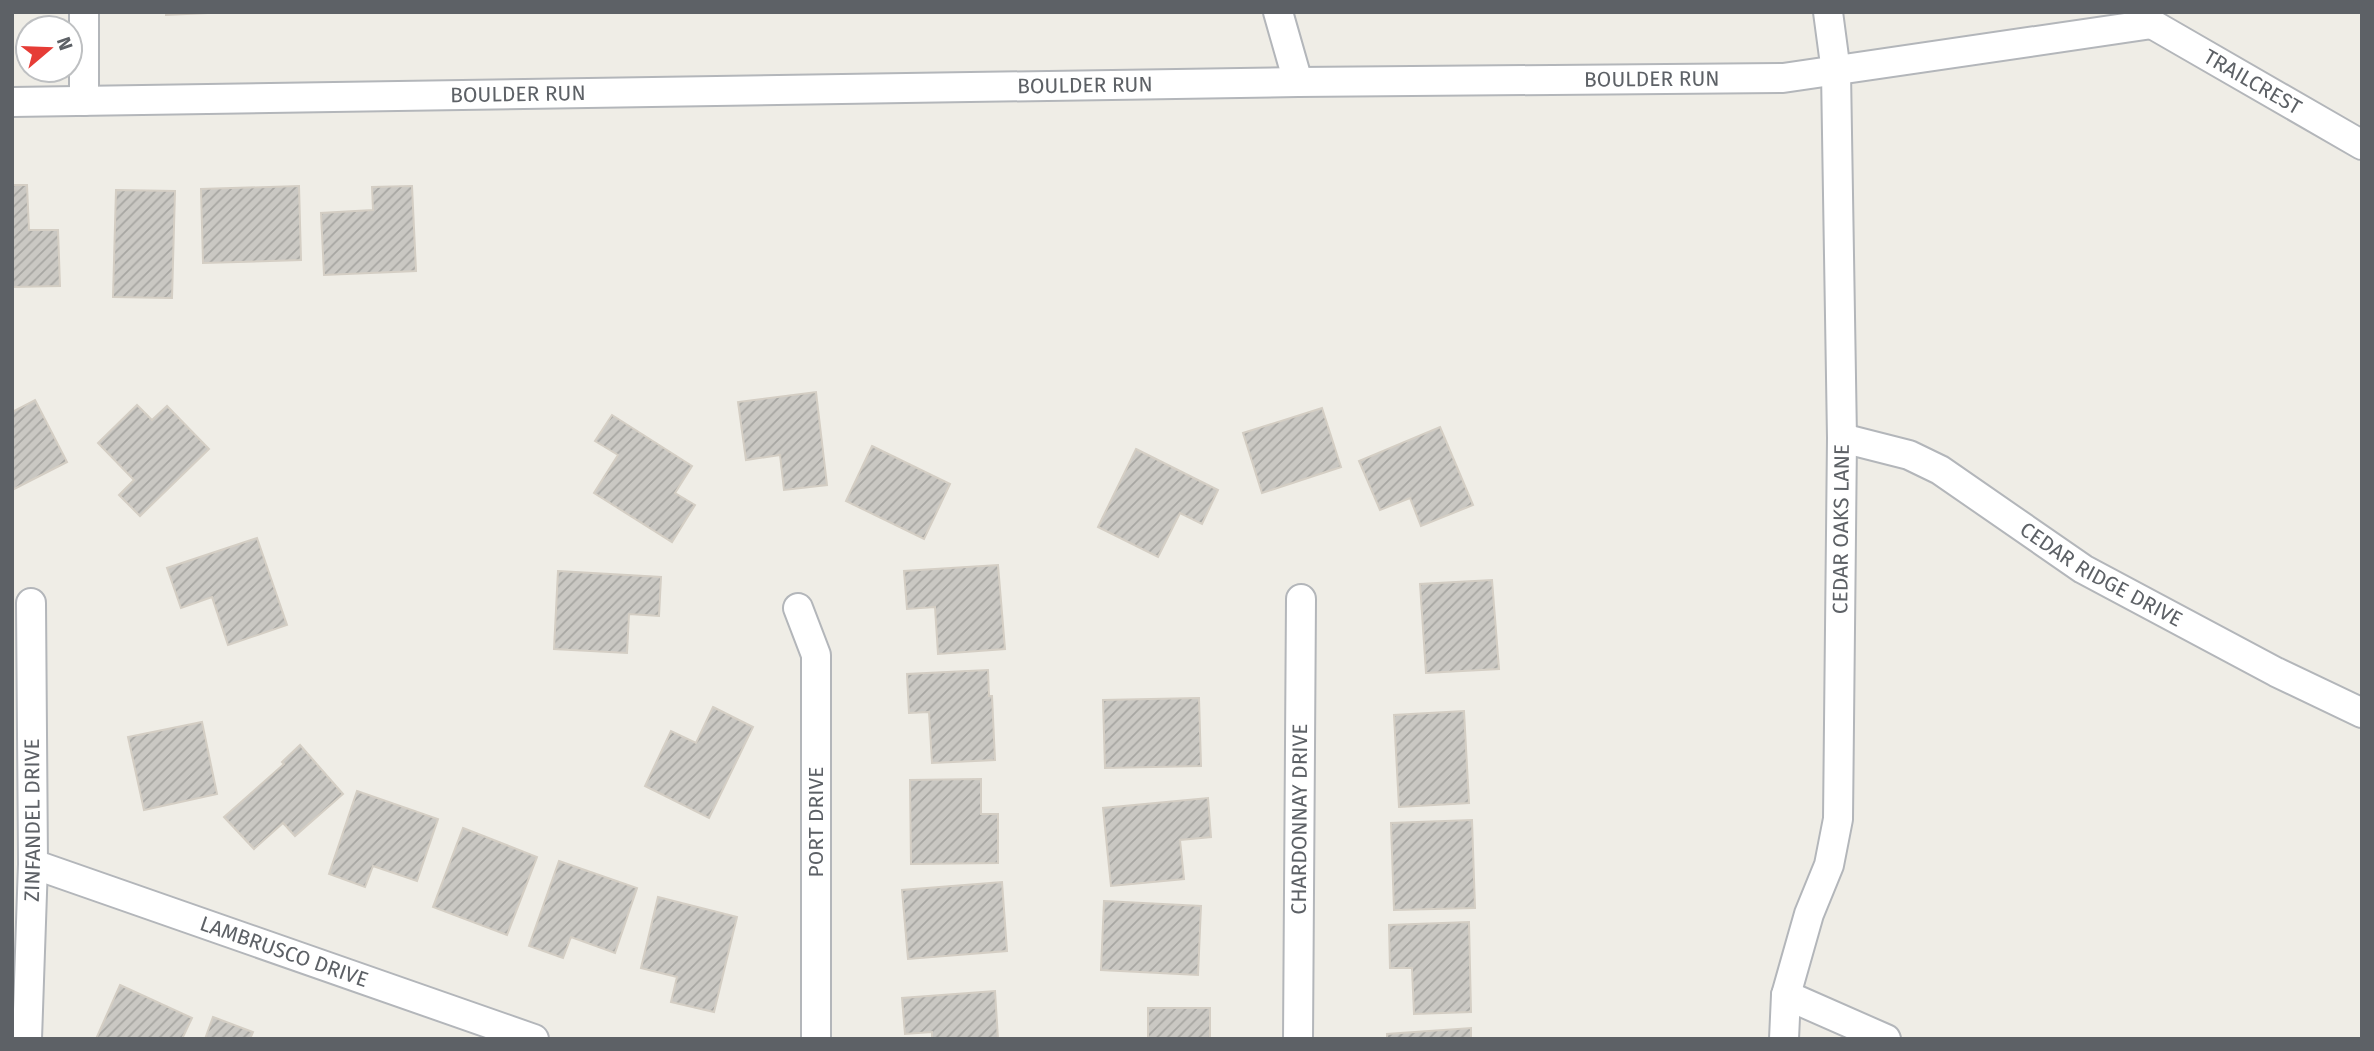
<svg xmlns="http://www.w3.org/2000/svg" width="2374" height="1051" font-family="'Fira Sans',sans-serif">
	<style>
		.building { fill: url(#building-hatch); stroke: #d4cec4; stroke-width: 2 }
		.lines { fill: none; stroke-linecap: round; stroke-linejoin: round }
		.street-casing { stroke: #b3b6ba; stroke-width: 32 }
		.street { stroke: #fff; stroke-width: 28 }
		.labels { text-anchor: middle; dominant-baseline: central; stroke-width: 7; stroke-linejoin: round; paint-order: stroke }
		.street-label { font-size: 21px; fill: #5d6166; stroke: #fff }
	</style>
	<defs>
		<pattern id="building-hatch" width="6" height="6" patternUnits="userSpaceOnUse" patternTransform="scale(1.75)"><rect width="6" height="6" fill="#cac8c3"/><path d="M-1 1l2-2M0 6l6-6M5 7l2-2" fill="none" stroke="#a7a6a2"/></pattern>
	</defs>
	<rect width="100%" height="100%" fill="#efede6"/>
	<g class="building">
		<polygon points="166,12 207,12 207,13 166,15"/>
		<polygon points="12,185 27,185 29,230 58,230 60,286 12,287"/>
		<polygon points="299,186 301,260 203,263 201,189"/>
		<polygon points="412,186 416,271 324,275 321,213 373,210 372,187"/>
		<polygon points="116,190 175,191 172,298 113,297"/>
		<polygon points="816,392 827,485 784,490 780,455 746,460 738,402"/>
		<polygon points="35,400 67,462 12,490 12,412"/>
		<polygon points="137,405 152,420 167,406 209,449 140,516 119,495 134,480 98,443"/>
		<polygon points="1322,408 1341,467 1262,493 1243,433"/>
		<polygon points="612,415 692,466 675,493 695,505 672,542 594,493 618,455 595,441"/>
		<polygon points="1440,427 1473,505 1421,526 1410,498 1380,510 1359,461"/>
		<polygon points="872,446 950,484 924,539 846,501"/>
		<polygon points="1136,449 1218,490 1202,524 1180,513 1158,557 1098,527"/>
		<polygon points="257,538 287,625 228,645 212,597 181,608 167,568"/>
		<polygon points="998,565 1005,649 938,654 935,607 907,609 904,571"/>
		<polygon points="558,571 661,577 659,616 629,614 627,653 554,649"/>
		<polygon points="1492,580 1499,669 1426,673 1420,584"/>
		<polygon points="988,670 989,696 992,696 995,760 932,763 929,712 909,713 907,674"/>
		<polygon points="1199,698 1201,766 1105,768 1103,700"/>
		<polygon points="713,707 753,727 709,818 645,786 671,731 696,743"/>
		<polygon points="1464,711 1469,803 1399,807 1394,715"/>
		<polygon points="202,722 217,794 144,810 128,737"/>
		<polygon points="300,745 343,794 295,836 283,823 254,849 224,817 284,764 282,762"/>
		<polygon points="981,779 981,814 998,814 998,863 911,864 910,780"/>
		<polygon points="357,791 438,819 417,881 373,866 365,887 329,874"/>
		<polygon points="1208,798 1211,837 1180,840 1184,879 1111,886 1103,808"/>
		<polygon points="1472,820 1475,908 1394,910 1391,823"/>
		<polygon points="463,828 537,857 507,935 433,907"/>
		<polygon points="559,861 637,888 615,953 571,937 563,958 529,946"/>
		<polygon points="1002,882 1007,951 908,959 902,890"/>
		<polygon points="658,897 737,917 714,1012 671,1002 677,977 641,968"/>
		<polygon points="1104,901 1201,906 1198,975 1101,970"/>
		<polygon points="1469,922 1471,1012 1414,1014 1412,968 1390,968 1389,925"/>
		<polygon points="120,985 192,1018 182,1039 96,1039"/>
		<polygon points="995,991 998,1039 932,1039 932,1032 905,1034 902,998"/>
		<rect x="1148" y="1008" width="62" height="31"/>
		<polygon points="213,1017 253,1032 250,1039 205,1039"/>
		<polygon points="1471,1028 1471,1039 1387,1039 1387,1034"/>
	</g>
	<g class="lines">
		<g class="street-casing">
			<g id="street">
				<polyline points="1278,12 1298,82"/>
				<path id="s1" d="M2152,24L2362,145"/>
				<polyline points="84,101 84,12"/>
				<path id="s2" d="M12,102L1298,82L1783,78L2152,24"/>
				<path id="s3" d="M1842,438L1909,455L1940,470L2083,569L2276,672L2362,713"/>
				<polyline points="798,608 816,655 816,1039"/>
				<path id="s4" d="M33,864L534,1039"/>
				<polyline points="1786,995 1886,1039"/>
				<path id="s5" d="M27,1039L33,864L31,603"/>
				<path id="s6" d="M1298,1039L1301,599"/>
				<path id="s7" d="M1784,1039L1786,995L1809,914L1829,865L1838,819L1842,438L1836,72L1828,12"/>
			</g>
		</g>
		<use href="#street" class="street"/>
	</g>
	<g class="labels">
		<g class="street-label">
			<text stroke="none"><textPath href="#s2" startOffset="1640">BOULDER RUN</textPath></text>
			<text stroke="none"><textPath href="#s1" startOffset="116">TRAILCREST</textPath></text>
			<text stroke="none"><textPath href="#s2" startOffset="1073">BOULDER RUN</textPath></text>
			<text stroke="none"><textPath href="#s2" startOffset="506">BOULDER RUN</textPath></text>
			<text stroke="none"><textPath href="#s7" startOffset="518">CEDAR OAKS LANE</textPath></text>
			<text stroke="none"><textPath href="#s3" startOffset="296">CEDAR RIDGE DRIVE</textPath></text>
			<text stroke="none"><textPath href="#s6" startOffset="220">CHARDONNAY DRIVE</textPath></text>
			<text stroke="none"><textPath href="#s5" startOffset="219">ZINFANDEL DRIVE</textPath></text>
			<text transform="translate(816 822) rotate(-90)">PORT DRIVE</text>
			<text stroke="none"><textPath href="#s4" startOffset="266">LAMBRUSCO DRIVE</textPath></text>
		</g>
	</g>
	<rect width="2374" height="1051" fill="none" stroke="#5d6166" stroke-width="28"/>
	<g transform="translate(49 49) rotate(71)"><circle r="33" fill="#ffffff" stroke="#bec0c2" stroke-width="2"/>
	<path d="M0-5L12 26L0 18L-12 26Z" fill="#e63c36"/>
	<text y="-10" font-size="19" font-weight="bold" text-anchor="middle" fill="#5d6166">N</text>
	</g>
</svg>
